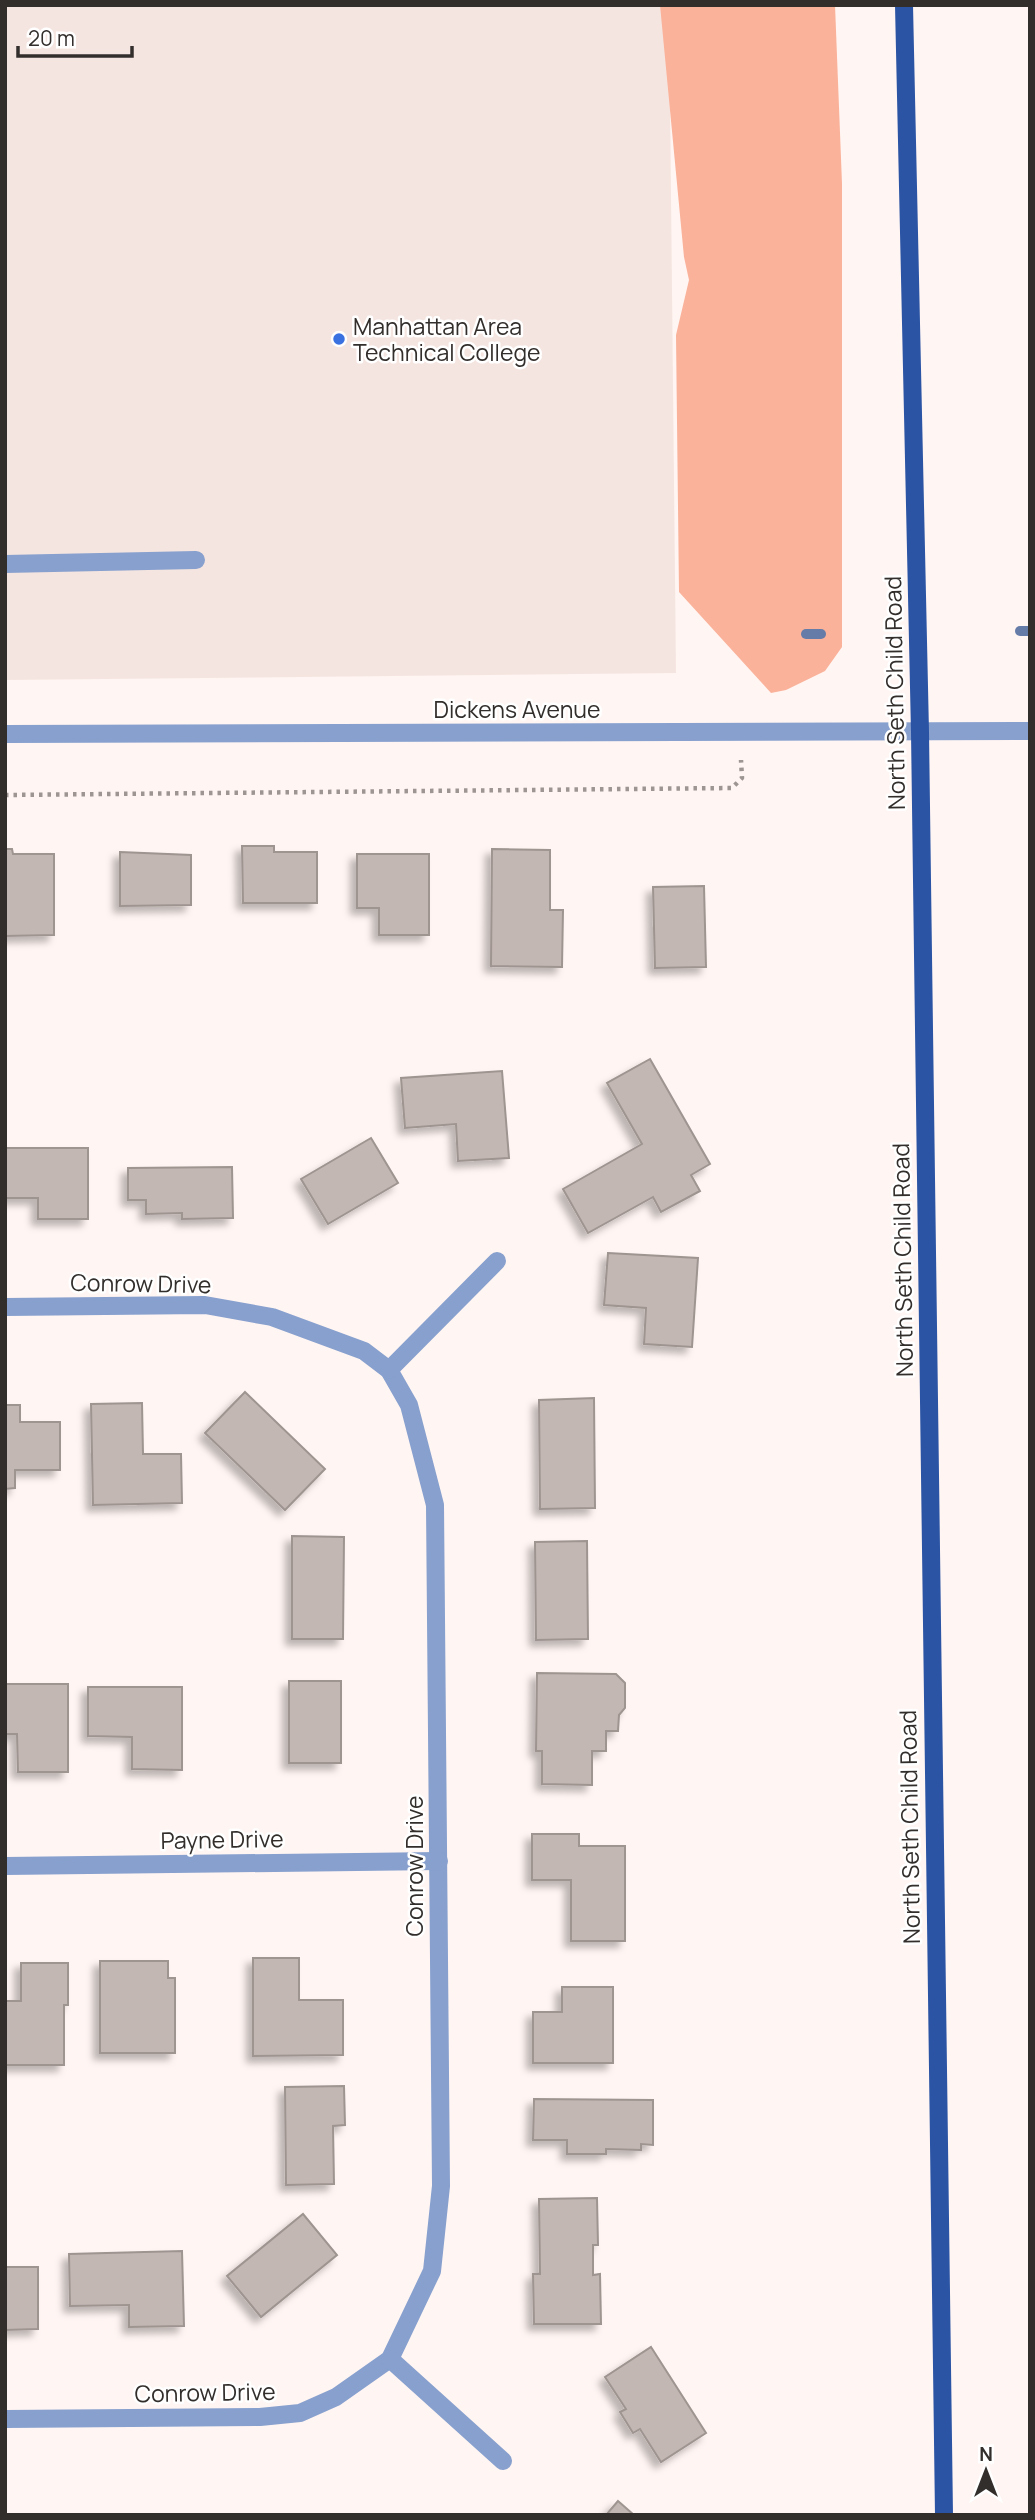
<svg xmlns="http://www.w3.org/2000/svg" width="1035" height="2520" font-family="Manrope,sans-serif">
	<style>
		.built { fill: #f5e5e0 }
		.green { fill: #fab29a }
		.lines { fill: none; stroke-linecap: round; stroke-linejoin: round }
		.stream { stroke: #657ca9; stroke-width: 10 }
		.building { fill: #c3b7b4; stroke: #9e9490; stroke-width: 2; filter: url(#shadow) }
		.path { stroke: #9c9592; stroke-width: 4.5; stroke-dasharray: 3.5 5; stroke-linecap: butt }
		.service { stroke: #87a0ce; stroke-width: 18 }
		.minor { stroke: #87a0ce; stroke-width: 18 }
		.tertiary { stroke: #87a0ce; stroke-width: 18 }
		.primary { stroke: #2b54a4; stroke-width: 18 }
		.poi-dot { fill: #3a71e1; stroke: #fff; stroke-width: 2.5 }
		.labels { text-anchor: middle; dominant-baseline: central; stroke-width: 5; stroke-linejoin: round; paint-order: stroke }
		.poi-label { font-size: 23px; fill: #322e2c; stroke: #fff; text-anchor: start }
		.street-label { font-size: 23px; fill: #322e2c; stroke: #fff }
	</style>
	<defs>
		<filter id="shadow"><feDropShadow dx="-6" dy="6" stdDeviation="3.5" flood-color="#0004"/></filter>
	</defs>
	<rect width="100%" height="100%" fill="#fff5f2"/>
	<polygon class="built" points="5,5 669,5 676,673 5,680"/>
	<polygon class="green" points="660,5 835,5 842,184 842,647 825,671 786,690 771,693 679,592 676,335 689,280 684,257"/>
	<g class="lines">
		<g class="stream">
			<polyline points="1020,631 1030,631"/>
			<polyline points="806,634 821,634"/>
		</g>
	</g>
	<g class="building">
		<polygon points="242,846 274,846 274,852 317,852 317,903 243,903"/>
		<polygon points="5,849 12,849 13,854 54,854 54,935 5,936"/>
		<polygon points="492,849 550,850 550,910 563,910 562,967 491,966"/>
		<polygon points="120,852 191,855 191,905 120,906"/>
		<polygon points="357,854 429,854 429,935 379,935 379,908 357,908"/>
		<polygon points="704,886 706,967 655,968 653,887"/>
		<polygon points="650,1059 710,1164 691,1175 700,1191 661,1212 653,1197 588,1233 563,1189 642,1144 607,1083"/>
		<polygon points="502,1071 509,1158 458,1161 456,1124 405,1128 401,1078"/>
		<polygon points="371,1138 398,1183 328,1224 301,1179"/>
		<polygon points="5,1148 88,1148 88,1219 38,1219 38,1198 5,1198"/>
		<polygon points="232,1167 233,1218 182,1219 182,1213 146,1214 146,1200 128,1200 128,1168"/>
		<polygon points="608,1253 698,1258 692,1347 644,1344 646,1308 604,1305"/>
		<polygon points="245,1392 325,1469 285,1510 205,1433"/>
		<polygon points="594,1398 595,1508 540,1509 539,1400"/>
		<polygon points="142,1403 143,1454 181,1454 182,1503 93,1505 91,1404"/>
		<polygon points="5,1405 20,1405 20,1422 60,1422 60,1470 15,1470 15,1488 5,1489"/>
		<polygon points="292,1536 344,1537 343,1639 292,1639"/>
		<polygon points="587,1541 588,1639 536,1640 535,1542"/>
		<polygon points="537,1673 616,1674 625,1683 625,1708 619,1715 618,1731 606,1731 606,1751 592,1751 592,1785 542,1784 542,1751 536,1751"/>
		<rect x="289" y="1681" width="52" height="82"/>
		<polygon points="5,1684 68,1684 68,1772 18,1772 17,1734 5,1734"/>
		<polygon points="88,1687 182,1687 182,1770 132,1769 132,1737 88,1736"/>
		<polygon points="532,1834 579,1834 579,1846 625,1846 625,1941 571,1941 571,1880 532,1880"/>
		<polygon points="253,1958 299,1958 299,2000 343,2000 343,2055 253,2056"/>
		<polygon points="100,1961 168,1961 168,1978 175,1978 175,2053 100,2053"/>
		<polygon points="21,1963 68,1963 68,2005 64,2005 64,2065 5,2065 5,2001 21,2001"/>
		<polygon points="562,1987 613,1987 613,2063 533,2063 533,2012 562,2012"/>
		<polygon points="344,2086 345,2125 333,2126 334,2184 286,2185 285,2087"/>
		<polygon points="534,2099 653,2100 653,2145 641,2144 641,2150 606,2149 606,2154 567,2154 567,2140 533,2140"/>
		<polygon points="597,2198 598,2245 593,2245 593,2275 600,2274 601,2324 534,2324 533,2274 540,2274 539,2199"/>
		<polygon points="303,2214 337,2255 261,2317 227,2276"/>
		<polygon points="182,2251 184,2326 129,2327 129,2305 70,2306 69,2254"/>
		<polygon points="5,2267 38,2267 38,2329 5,2330"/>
		<polygon points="651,2347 706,2433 661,2462 640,2429 633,2433 620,2412 626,2409 605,2377"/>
		<polygon points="618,2501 634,2515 606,2515"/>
	</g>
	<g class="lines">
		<polyline class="path" points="5,795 732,788 742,778 741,760"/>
		<polyline class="service" points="5,564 196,560"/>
		<g class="minor">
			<polyline points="5,1307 205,1305 272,1317 364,1351 389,1370 409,1405 435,1505 441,2186 432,2271 390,2359 336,2397 300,2413 260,2417 5,2419"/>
			<polyline points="389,1370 497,1261"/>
			<polyline points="5,1866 439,1861"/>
			<polyline points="390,2359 503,2461"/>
		</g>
		<polyline class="tertiary" points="5,734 1030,731"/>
		<polyline class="primary" points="904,5 920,732 944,2515"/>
	</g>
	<circle class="poi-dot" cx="339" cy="339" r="7"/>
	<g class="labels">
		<g class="poi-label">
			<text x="353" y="326">Manhattan Area<tspan x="353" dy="26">Technical College</tspan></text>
		</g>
		<g class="street-label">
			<text transform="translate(894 693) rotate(-91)">North Seth Child Road</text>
			<text x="517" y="709">Dickens Avenue</text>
			<text transform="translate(902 1260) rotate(-91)">North Seth Child Road</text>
			<text transform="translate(141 1283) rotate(1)">Conrow Drive</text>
			<text transform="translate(909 1827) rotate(-91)">North Seth Child Road</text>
			<text transform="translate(222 1839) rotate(-1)">Payne Drive</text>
			<text transform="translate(414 1866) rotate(-90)">Conrow Drive</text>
			<text transform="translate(205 2392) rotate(-1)">Conrow Drive</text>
		</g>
	</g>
	<rect width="1035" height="2520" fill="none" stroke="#322e2c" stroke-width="14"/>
	<g transform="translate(986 2471)" stroke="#ffffff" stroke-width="5" paint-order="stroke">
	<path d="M0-5L12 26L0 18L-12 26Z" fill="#322e2c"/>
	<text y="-10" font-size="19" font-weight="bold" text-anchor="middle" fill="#322e2c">N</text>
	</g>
	<path d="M18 46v10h114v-10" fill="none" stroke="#322e2c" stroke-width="3.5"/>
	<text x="28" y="46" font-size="21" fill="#322e2c" stroke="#ffffff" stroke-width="5" paint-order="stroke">20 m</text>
</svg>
